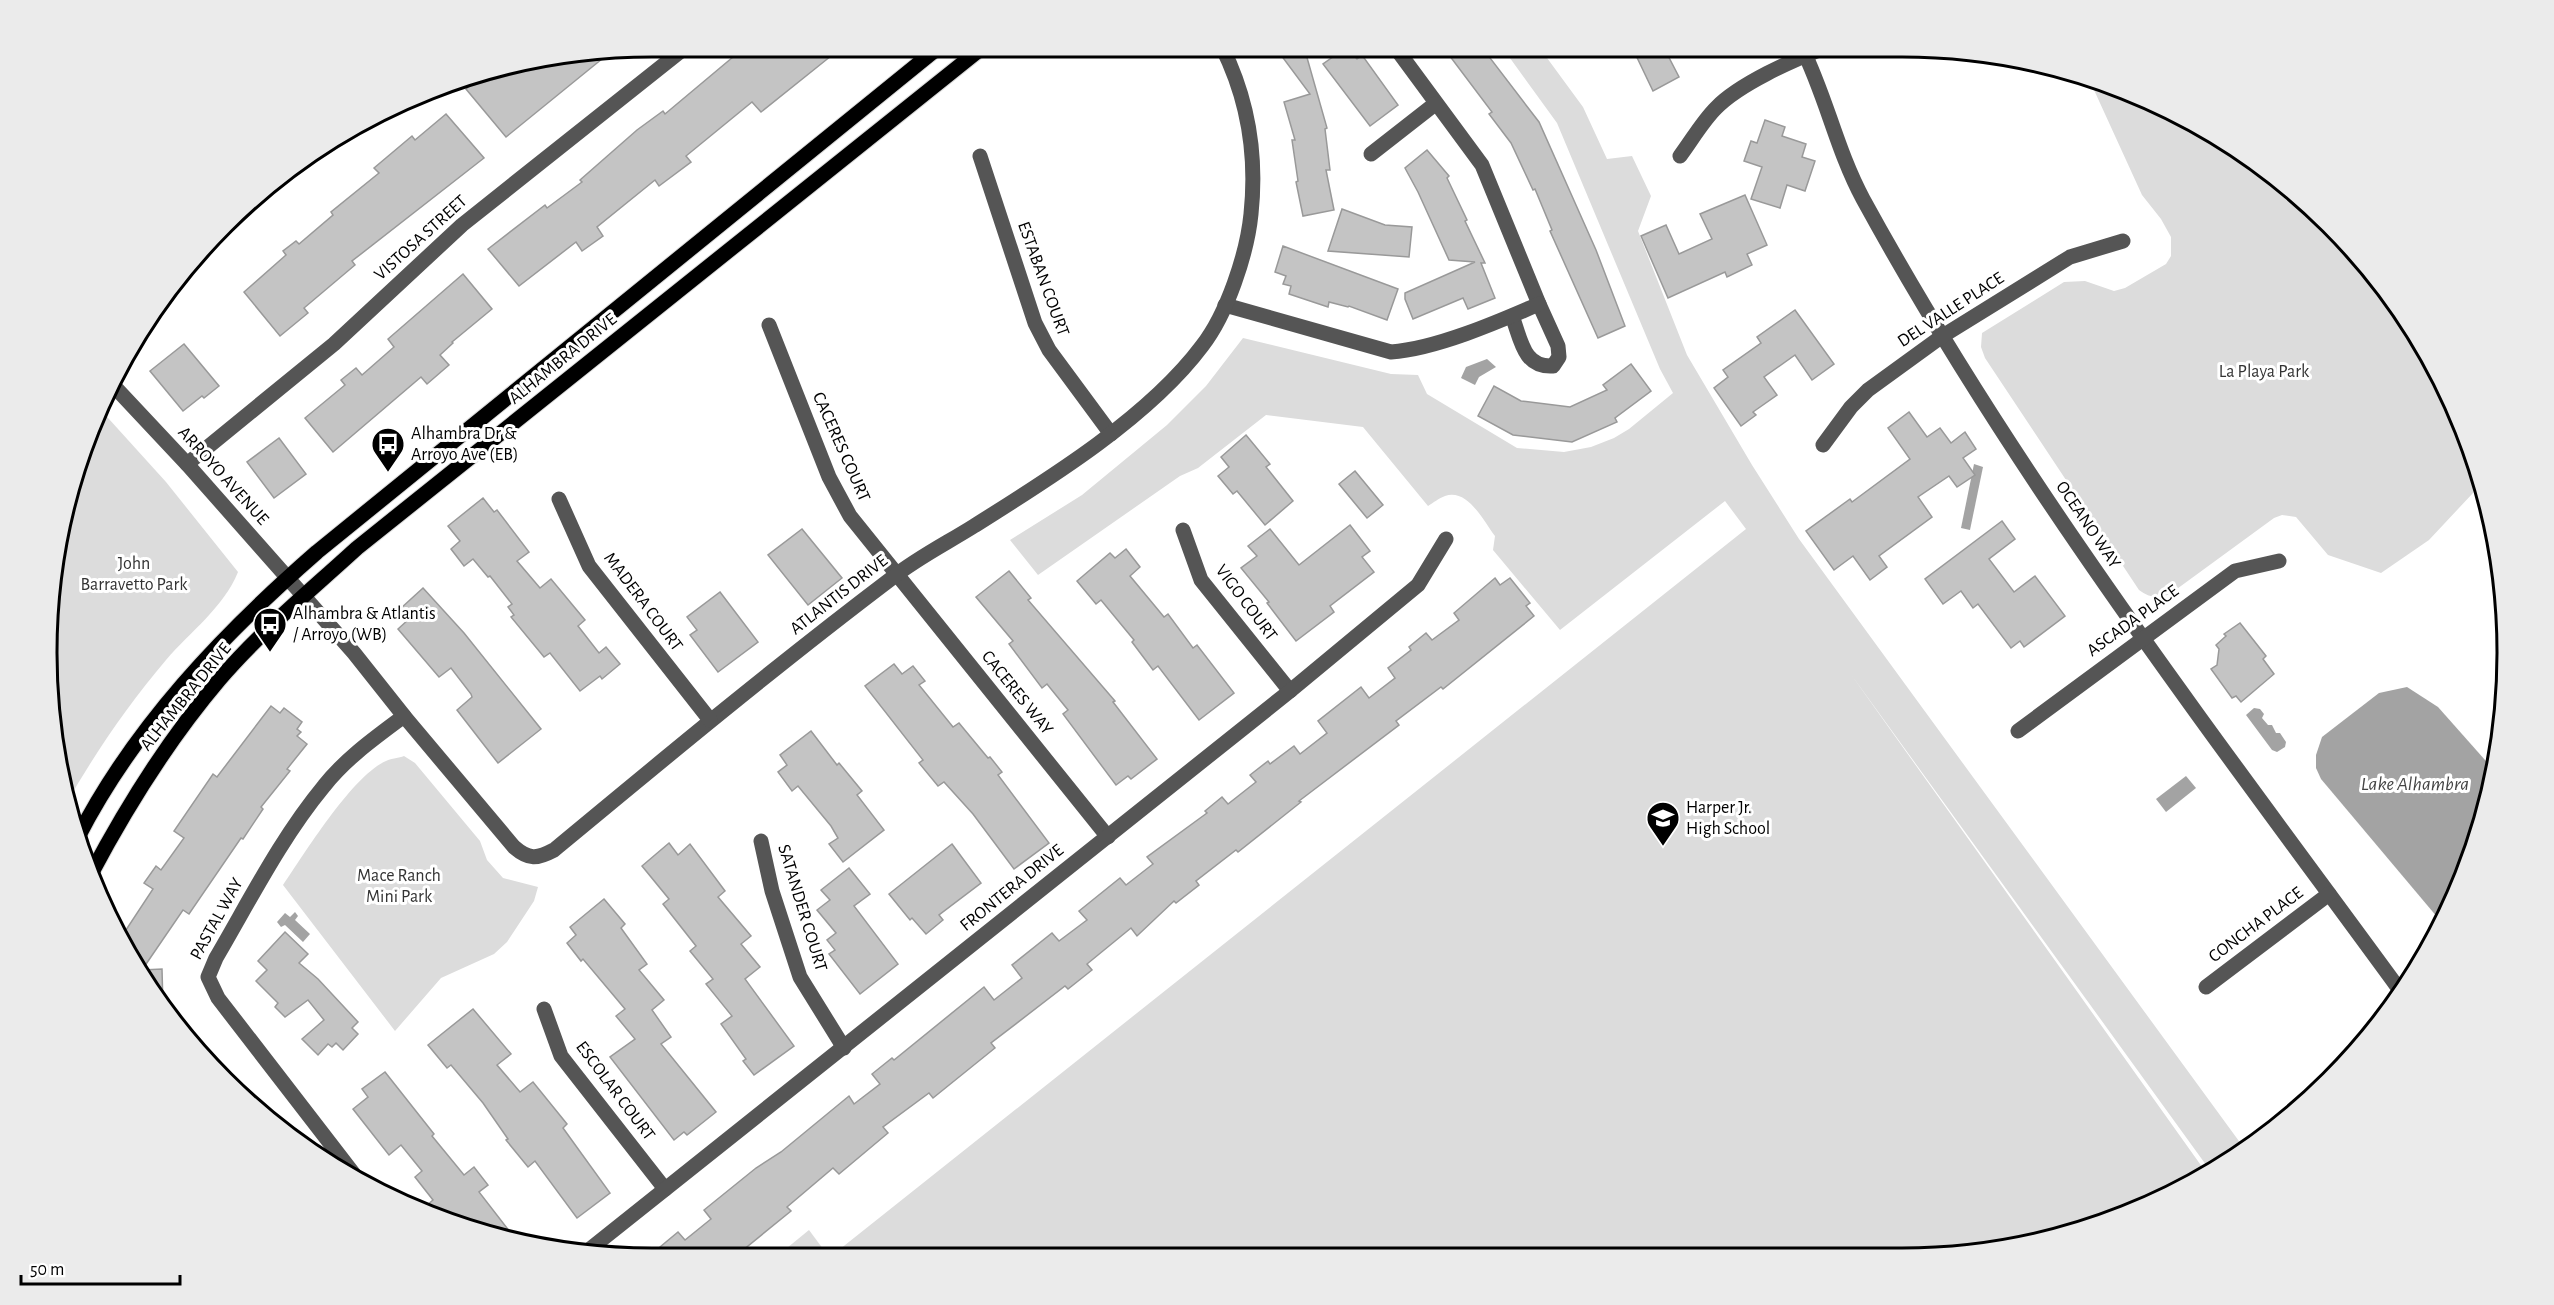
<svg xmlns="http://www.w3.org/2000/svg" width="2554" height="1305" font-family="'Alegreya Sans',sans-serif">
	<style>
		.green { fill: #dcdcdc }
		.water { fill: #a3a3a3 }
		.building { fill: #c4c4c4; stroke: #999; stroke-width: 1.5 }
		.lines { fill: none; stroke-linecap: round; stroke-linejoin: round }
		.major-casing { stroke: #dbdbdb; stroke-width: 17 }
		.minor { stroke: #555; stroke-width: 15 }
		.major { stroke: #000; stroke-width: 15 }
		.labels { text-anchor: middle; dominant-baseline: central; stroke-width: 6; stroke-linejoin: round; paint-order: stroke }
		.street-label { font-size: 18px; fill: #000; stroke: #fff }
		.park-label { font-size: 18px; fill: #333; stroke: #fff }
		.poi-label { font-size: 18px; fill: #000; stroke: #fff; text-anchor: start }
		.water-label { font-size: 20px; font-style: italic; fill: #444; stroke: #fff }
		.rim { fill: none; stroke: #000; stroke-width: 3 }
	</style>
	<rect width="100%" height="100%" fill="#fff"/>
	<g class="green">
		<path d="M1502,47H1539L1583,107L1607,159L1632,156L1651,196L1638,231L1687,355L1752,465L1799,539L2244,1148L2209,1169L1850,673L2205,1171L2133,1212L1981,1253L830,1257L1746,529L1725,501L1560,630L1493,550L1495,536C1484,522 1468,488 1445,496C1439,498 1433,503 1428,506L1363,427L1266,415L1198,468L1180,476L1038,575L1010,540L1082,495L1167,425L1206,386L1243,338L1391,374L1418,375L1427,394L1517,448L1564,452L1591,447L1614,438L1629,429L1673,393L1660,369L1557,123Z"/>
		<path d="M2089,79L2169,109L2270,172L2357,253L2426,349L2475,457L2480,476L2473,493L2429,540L2381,573L2328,555L2296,517L2282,515L2274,518L2170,594C2159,599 2149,598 2139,590L1985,358L1981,347L1982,333L2064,282L2085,281L2114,291L2125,288L2166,264L2171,256V237L2161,219L2142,195Z"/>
		<path d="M99,408L166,482L238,572C224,607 190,632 166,660C128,705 95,753 66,804L52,731L48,613L58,534L93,420Z"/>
		<path d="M404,756L415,763L480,841L487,860L503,878L538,887L534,901L507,942L494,954L441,978L395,1031L283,885C305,853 352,776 386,761C392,758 399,758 404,756Z"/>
		<polygon points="809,1230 829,1257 776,1257"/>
	</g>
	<g class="water">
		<polygon points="1487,359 1496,367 1479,377 1475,385 1461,378 1466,367"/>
		<polygon points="1974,464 1983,467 1970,530 1961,528"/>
		<polygon points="2407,687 2438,707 2493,769 2487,809 2443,924 2321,779 2316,768 2316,755 2322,737 2379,693"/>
		<polygon points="2254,708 2260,709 2264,714 2262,718 2268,725 2272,725 2276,733 2280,733 2286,742 2285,747 2277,752 2272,750 2246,715"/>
		<polygon points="2186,776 2196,788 2166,812 2156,799"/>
		<polygon points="295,912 298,916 295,920 310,934 303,942 285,925 281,927 277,922 285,913 290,917"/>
	</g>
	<g class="building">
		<polygon points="745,47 823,47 831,56 761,112 752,102 686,156 691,162 659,186 655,180 597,227 603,236 582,251 576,242 519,286 488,249 545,205 547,208 582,182 580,180 637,130 663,111 665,114"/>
		<polygon points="1275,47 1304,47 1327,128 1325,129 1330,170 1326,170 1334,210 1303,216 1296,182 1298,181 1292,140 1295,140 1284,102 1310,94"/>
		<polygon points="1347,47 1357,59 1362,55 1398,105 1370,126 1323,64"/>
		<polygon points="1443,47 1504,47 1490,58 1539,122 1596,250 1625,326 1598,338 1550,231 1552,230 1535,189 1533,190 1511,143 1489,114 1492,112"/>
		<polygon points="1632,47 1664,48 1679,77 1653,91"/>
		<polygon points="613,50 506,137 466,89 488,71 535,58"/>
		<polygon points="446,114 484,158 352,261 355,265 304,308 308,313 280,336 244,292 286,255 283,251 296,241 299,244 333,215 331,212 379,173 374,168 412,136 415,140"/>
		<polygon points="1765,120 1785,127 1782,136 1806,144 1802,157 1815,161 1805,191 1787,185 1780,208 1751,199 1762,167 1744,161 1751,141 1757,143"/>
		<polygon points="1427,150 1449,176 1447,178 1467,220 1465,221 1485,263 1481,263 1495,298 1468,309 1463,298 1413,319 1405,299 1405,293 1475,262 1449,260 1418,192 1405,168"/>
		<polygon points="1745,195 1767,245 1747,254 1752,265 1727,277 1725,272 1668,298 1641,236 1666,225 1679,254 1712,239 1700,214"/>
		<polygon points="1342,209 1385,225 1412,227 1409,257 1328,251"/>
		<polygon points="1283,246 1398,289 1387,320 1349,306 1348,307 1329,302 1328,307 1289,294 1291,286 1283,284 1286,276 1275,272"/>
		<polygon points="463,274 492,309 452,342 453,343 440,355 449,365 427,384 421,377 333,452 305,418 345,385 341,380 356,368 362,375 394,347 388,339"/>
		<polygon points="1795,310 1834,364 1812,380 1795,355 1764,377 1777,395 1753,412 1756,415 1741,426 1714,388 1728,377 1723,370 1761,343 1757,337"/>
		<polygon points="184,344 219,386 204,398 202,396 183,411 150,371"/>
		<polygon points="1631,364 1651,391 1615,418 1617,422 1572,442 1513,435 1478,416 1494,386 1521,401 1570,407 1607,390 1603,385"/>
		<polygon points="1909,412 1927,437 1940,428 1951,443 1965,432 1976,449 1963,458 1975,475 1957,487 1949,476 1918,497 1932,517 1879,556 1887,567 1870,580 1853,556 1834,570 1806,531 1850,499 1852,502 1910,459 1888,428"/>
		<polygon points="1246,435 1270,464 1266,467 1293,501 1265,525 1237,491 1233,494 1218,476 1229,467 1221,457"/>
		<polygon points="279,438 306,474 274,498 247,462"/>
		<polygon points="1355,471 1383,505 1367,518 1339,484"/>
		<polygon points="483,498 494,512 497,510 529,552 517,561 540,588 551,579 585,620 578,626 599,653 606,647 620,664 602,679 600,676 580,691 550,653 544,657 511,617 514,615 508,607 512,604 490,576 488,577 473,559 464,566 451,549 460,541 448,526"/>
		<polygon points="2002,521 2015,539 1989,559 2014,592 2035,576 2065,616 2024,647 2020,641 2011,648 1978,604 1973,608 1961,591 1943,604 1925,579"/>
		<polygon points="1350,525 1370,551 1362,557 1374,572 1330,606 1334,612 1296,641 1267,603 1269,602 1241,568 1257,556 1248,546 1270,529 1299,565"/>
		<polygon points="802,529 842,578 808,605 768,555"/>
		<polygon points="1126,549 1140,567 1130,576 1164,617 1168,614 1193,648 1197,645 1234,693 1199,720 1158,666 1153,670 1132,642 1134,640 1101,600 1096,604 1077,581 1110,553 1115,558"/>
		<polygon points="1009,571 1031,598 1028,600 1115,701 1113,702 1157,759 1131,779 1128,776 1116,785 1063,714 1068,710 1047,684 1042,688 1009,644 1013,641 976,597"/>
		<polygon points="1495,578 1500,585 1510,578 1530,603 1526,606 1534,616 1443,689 1441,687 1396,721 1399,725 1299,801 1301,802 1238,852 1236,850 1196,881 1199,885 1176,903 1174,901 1137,936 1131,928 1087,964 1092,970 1068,989 1065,986 991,1043 995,1048 933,1098 929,1093 883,1127 888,1133 839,1174 833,1168 787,1207 791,1211 743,1250 733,1255 729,1250 720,1257 648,1257 678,1232 685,1240 711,1219 704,1210 756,1168 781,1152 849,1096 854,1104 880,1084 872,1074 892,1058 894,1060 984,987 994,1000 1022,978 1012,965 1052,933 1059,941 1087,920 1079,911 1120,878 1126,885 1153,864 1147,857 1207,813 1205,811 1222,797 1228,804 1256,782 1250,775 1268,761 1270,764 1294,746 1300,754 1327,733 1318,721 1361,687 1369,698 1395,678 1388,668 1411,650 1409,647 1426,633 1432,640 1459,620 1454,613"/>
		<polygon points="423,588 464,633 541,729 498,763 457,710 472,697 471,694 451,668 439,677 398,629 409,619 400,609"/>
		<polygon points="720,592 758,642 718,672 690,635 697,630 687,617"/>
		<polygon points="2240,623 2266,656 2263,659 2274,674 2241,702 2236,696 2232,698 2211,669 2217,665 2219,649 2216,645 2226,636 2224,634"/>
		<polygon points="894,664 902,674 913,666 925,681 919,685 953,727 959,723 988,758 990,757 1002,772 998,775 1049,843 1014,869 973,814 944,782 938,786 919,763 923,760 865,686"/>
		<polygon points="271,706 280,713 284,708 302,722 297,729 301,732 297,736 307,744 287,769 290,771 261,807 263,809 243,839 241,838 189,914 183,910 142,970 162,969 163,1007 149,989 120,939 153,889 144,883 156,866 161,870 184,838 174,831 213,774 217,777"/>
		<polygon points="811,731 837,765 839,763 862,791 857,795 884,830 843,862 829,844 838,838 831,826 798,786 792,791 778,772 787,765 780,755"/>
		<polygon points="669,843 678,855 690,844 725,891 718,897 751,936 741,944 760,967 745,979 794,1046 754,1075 743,1061 746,1059 721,1024 732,1016 706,984 713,979 690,951 696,946 663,904 669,899 642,866"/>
		<polygon points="952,844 981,883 939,915 943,920 926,934 912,918 910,920 889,894"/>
		<polygon points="849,868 870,894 854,906 898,964 860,994 829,954 835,950 827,940 836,933 817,910 830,900 821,890"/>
		<polygon points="604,899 625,924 621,928 647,964 639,970 664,1000 652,1010 671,1037 661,1044 716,1112 687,1135 684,1132 674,1140 610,1057 635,1039 616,1016 625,1009 583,959 581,961 567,943 576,935 570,927"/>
		<polygon points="285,932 308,954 299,963 318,979 358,1022 352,1028 358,1034 343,1050 336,1043 332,1047 328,1044 318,1055 302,1039 324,1020 308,1000 285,1017 275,1007 278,1003 256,981 267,970 258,961"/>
		<polygon points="473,1009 511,1054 497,1065 520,1092 533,1082 567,1124 563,1128 610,1193 577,1218 535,1161 528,1167 506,1140 508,1139 483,1103 451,1065 447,1068 428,1045"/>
		<polygon points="385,1072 434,1134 432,1136 464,1175 474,1167 488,1185 479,1192 517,1241 496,1238 433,1214 426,1206 433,1200 415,1177 422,1171 401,1145 389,1155 353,1109 368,1097 362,1089"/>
	</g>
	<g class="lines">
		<g class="major-casing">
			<g id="major">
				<path d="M78,837C135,726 223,634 317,552L939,47"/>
				<path d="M91,874C127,806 169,739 219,680C260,632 310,591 357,548L983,47"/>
			</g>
		</g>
		<g class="minor">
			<path d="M1395,47L1482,165L1539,304L1558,346L1559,357L1553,366C1523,368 1521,339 1512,316"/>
			<path d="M1802,48C1826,96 1837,151 1863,199C2016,479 2211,732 2399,989"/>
			<polyline points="1371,154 1435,104"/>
			<polyline points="980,156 1035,323 1049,350 1111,434"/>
			<path d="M1680,156C1692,140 1702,122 1716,108C1739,84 1793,60 1824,48"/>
			<path d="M1225,305L1391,352C1435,349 1498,322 1539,304"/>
			<polyline points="769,325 829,477 850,516 1108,837"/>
			<path d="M112,384L187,464L354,653L404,716L514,847C529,860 537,859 554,850C665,758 777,665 892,578C917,558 947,543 974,526C1049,479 1149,417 1202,346C1227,314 1247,254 1251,214C1257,157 1248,99 1222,47"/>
			<polyline points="1823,445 1851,407 1868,390 1941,337 2070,257 2123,241"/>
			<polyline points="187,464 334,344 462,225 686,47"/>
			<polyline points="559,499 589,566 710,720"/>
			<polyline points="1183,530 1201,580 1290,691"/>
			<polyline points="2018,731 2235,571 2279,561"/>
			<polyline points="761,841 772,891 800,977 844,1048"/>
			<polyline points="2206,987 2329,894"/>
			<polyline points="544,1009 561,1056 665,1189"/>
			<path d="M360,1182L218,998L208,977L216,958C250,900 281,838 324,786C346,758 376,737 404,716"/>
			<polyline points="585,1253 1290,691 1418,585 1446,539"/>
		</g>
		<use href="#major" class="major"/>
	</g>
	<defs>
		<g id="bus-pin" transform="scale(1.725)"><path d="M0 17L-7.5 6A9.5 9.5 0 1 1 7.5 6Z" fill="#000" stroke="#fff"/><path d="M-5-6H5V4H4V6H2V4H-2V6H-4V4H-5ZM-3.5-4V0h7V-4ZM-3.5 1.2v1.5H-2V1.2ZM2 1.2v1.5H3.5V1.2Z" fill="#fff"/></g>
		<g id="school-pin" transform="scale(1.725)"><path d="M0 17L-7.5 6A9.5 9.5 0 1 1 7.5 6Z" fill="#000" stroke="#fff"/><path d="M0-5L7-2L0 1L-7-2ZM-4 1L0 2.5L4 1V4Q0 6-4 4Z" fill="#fff"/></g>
	</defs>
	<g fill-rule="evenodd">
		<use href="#bus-pin" x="388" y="444"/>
		<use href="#bus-pin" x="270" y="624"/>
		<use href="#school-pin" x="1663" y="818"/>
	</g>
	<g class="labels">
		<g class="street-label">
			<text transform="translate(421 238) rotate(-42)">VISTOSA STREET</text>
			<text transform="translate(1043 279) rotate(70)">ESTABAN COURT</text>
			<text transform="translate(1951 310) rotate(-33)">DEL VALLE PLACE</text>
			<text transform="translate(563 359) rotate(-39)">ALHAMBRA DRIVE</text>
			<text transform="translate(841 447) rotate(66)">CACERES COURT</text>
			<text transform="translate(223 476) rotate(48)">ARROYO AVENUE</text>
			<text transform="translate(2088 525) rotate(56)">OCEANO WAY</text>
			<text transform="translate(839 595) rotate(-38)">ATLANTIS DRIVE</text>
			<text transform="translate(643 602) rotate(53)">MADERA COURT</text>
			<text transform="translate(1246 603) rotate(53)">VIGO COURT</text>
			<text transform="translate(2133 621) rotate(-36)">ASCADA PLACE</text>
			<text transform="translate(1017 693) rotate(51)">CACERES WAY</text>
			<text transform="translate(186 697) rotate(-51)">ALHAMBRA DRIVE</text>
			<text transform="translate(1012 888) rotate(-39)">FRONTERA DRIVE</text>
			<text transform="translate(802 908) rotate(73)">SATANDER COURT</text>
			<text transform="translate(217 919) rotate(-61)">PASTAL WAY</text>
			<text transform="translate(2256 925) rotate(-37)">CONCHA PLACE</text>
			<text transform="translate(615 1091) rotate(53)">ESCOLAR COURT</text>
		</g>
		<g class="park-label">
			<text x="2264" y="372">La Playa Park</text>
			<text x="134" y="564">John<tspan x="134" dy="21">Barravetto Park</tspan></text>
			<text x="399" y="876">Mace Ranch<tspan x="399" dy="21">Mini Park</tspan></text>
		</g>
		<g class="poi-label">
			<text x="411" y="434">Alhambra Dr &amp;<tspan x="411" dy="21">Arroyo Ave (EB)</tspan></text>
			<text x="293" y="614">Alhambra &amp; Atlantis<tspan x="293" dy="21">/ Arroyo (WB)</tspan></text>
			<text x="1686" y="808">Harper Jr.<tspan x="1686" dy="21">High School</tspan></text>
		</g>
		<g class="water-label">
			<text x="2415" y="784">Lake Alhambra</text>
		</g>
	</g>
	<path d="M0 0H2554V1305H0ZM652 57H1902A595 595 0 0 1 2497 652V653A595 595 0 0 1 1902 1248H652A595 595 0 0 1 57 653V652A595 595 0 0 1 652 57Z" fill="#ebebeb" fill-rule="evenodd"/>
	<path class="rim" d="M652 57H1902A595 595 0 0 1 2497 652V653A595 595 0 0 1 1902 1248H652A595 595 0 0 1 57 653V652A595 595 0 0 1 652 57Z"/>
	<path d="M21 1275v9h159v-9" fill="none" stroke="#000000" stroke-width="3"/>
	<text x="30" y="1275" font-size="18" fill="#000000" stroke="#ffffff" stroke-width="4.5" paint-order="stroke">50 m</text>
</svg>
